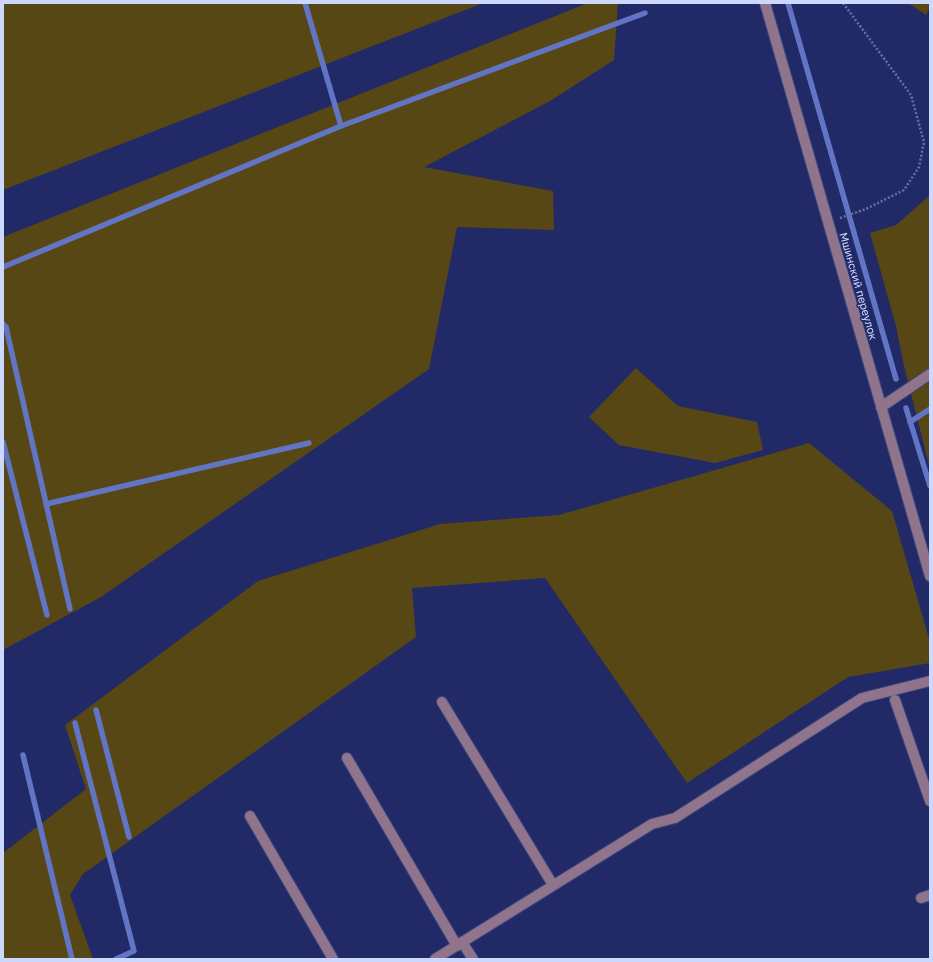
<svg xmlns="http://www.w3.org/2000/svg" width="933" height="962" font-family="'Golos Text',sans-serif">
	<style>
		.green { fill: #574715 }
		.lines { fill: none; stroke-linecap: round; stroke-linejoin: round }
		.stream { stroke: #6274c4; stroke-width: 5.5 }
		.minor-casing { stroke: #3d467f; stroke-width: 12 }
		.path { stroke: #6670a3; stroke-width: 2.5; stroke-dasharray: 2 2; stroke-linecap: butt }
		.minor { stroke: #90748b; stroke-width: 10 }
		.labels { text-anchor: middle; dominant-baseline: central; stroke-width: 3; stroke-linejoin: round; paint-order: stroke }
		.street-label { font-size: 11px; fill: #cdd8fe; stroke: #212a67 }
	</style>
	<rect width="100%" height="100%" fill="#212a67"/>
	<g class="green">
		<polygon points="3,3 483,3 3,190"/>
		<polygon points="588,3 618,3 614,60 550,101 424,167 553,191 554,230 457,227 429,369 101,597 3,650 3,237"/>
		<polygon points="908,3 930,3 930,7 926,15"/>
		<polygon points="930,195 930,469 904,366 896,326 870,233 896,225"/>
		<polygon points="636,368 678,406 757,422 763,450 715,463 619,445 589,417"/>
		<polygon points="809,443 892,511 930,642 930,663 848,677 687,783 545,578 412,588 416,637 83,874 70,895 93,959 3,959 3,853 86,789 65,725 258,581 440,524 559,515"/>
	</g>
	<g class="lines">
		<g class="stream">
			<polyline points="305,3 341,126"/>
			<polyline points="788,3 896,379"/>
			<polyline points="3,267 341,126 645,13"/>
			<polyline points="3,324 6,327 70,609"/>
			<polyline points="906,408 930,486"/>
			<polyline points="910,422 930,409"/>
			<polyline points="3,442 47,615"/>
			<polyline points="46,504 309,443"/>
			<polyline points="96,710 129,837"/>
			<polyline points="75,723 134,951 116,959"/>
			<polyline points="23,755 72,959"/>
		</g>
		<g class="minor-casing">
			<g id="minor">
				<polyline points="765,3 930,576"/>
				<polyline points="881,407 930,374"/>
				<polyline points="895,700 930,801"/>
				<polyline points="442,702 553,885"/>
				<polyline points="347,758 457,946"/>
				<polyline points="250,816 333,959"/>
				<polyline points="921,898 930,895"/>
				<polyline points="462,942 473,959"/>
				<polyline points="435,959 652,824 675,818 862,698 930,681"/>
			</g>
		</g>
		<polyline class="path" points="840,218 866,209 904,190 919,167 924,142 911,95 843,3"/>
		<use href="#minor" class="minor"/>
	</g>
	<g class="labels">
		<g class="street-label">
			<text transform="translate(859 286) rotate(74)">Мшинский переулок</text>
		</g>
	</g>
	<rect width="933" height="962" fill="none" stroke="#cdd8fe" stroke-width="8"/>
</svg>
